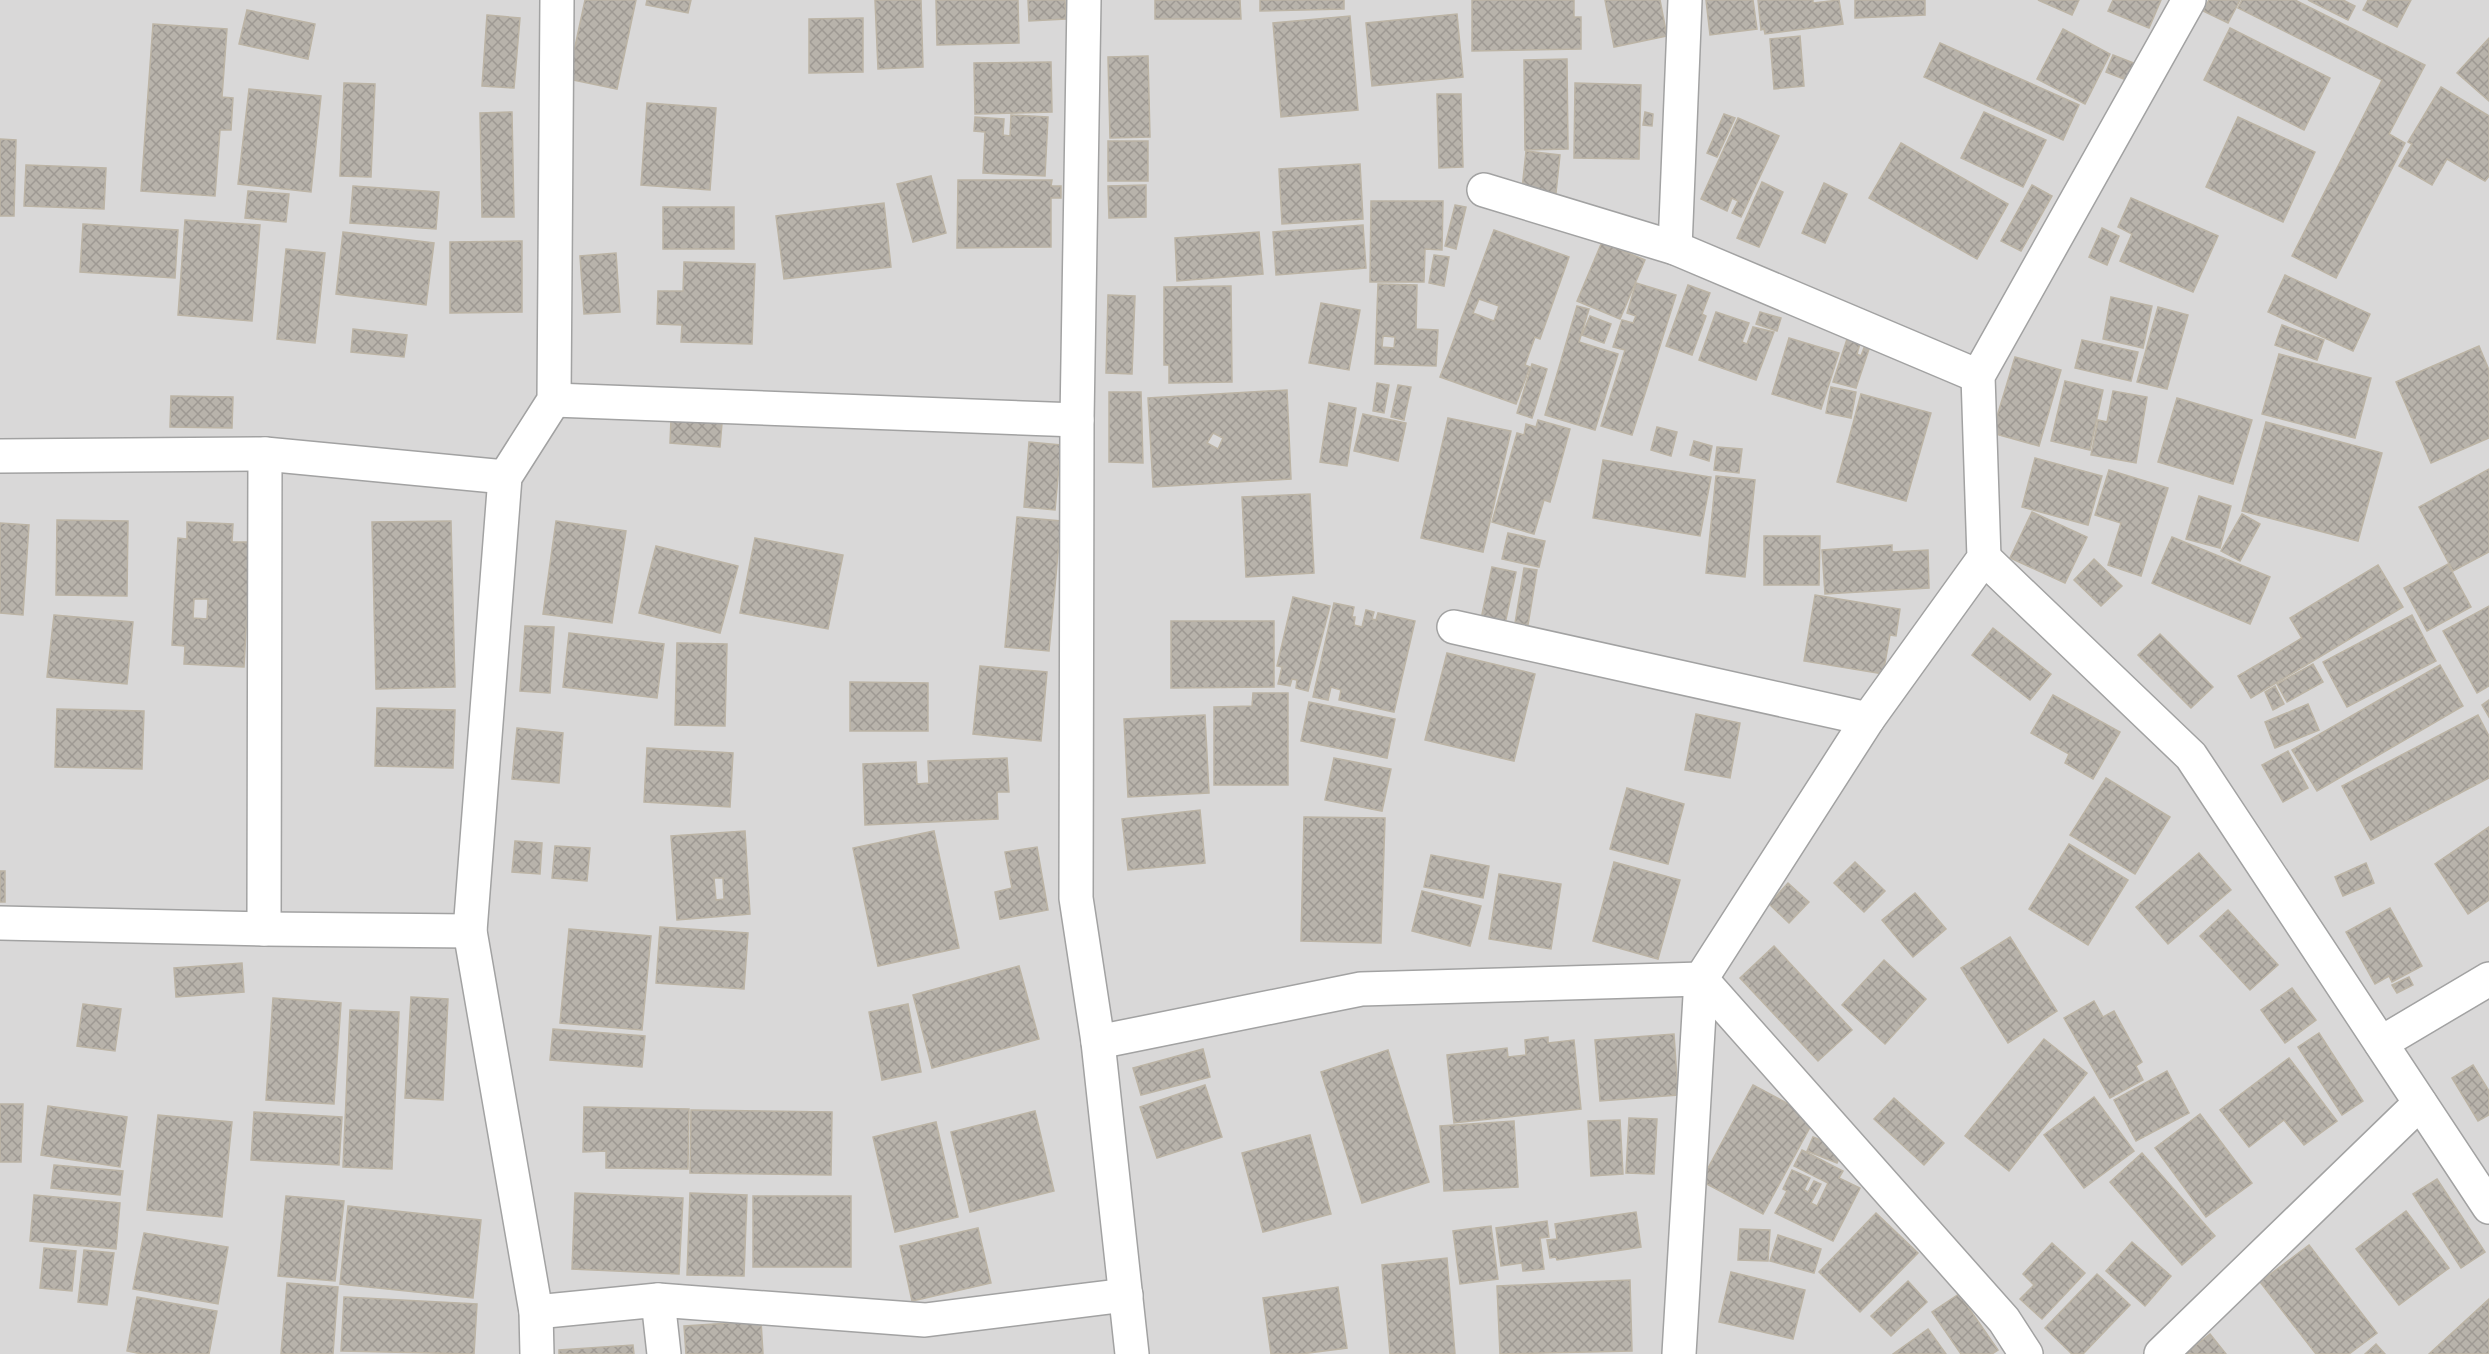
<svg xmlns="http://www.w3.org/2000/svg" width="2489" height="1354" font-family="Mulish,sans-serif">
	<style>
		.residential { fill: #d9d8d8 }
		.building { fill: url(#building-cross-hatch); stroke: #bcb4a5; stroke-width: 1.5; fill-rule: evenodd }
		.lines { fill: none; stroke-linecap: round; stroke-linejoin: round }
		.minor-casing { stroke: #a2a2a2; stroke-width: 36 }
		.minor { stroke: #fff; stroke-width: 33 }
	</style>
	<defs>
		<pattern id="building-cross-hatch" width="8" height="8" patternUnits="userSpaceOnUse" patternTransform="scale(1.5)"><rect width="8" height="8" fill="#b8b3ab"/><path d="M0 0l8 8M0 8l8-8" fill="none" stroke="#9e9993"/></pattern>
	</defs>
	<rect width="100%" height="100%" fill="#eceae1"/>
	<rect class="residential" x="0" y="0" width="2489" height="1354"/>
	<g class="building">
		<polygon points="585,0 636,0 617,89 568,79"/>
		<polygon points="647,0 691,0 688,13 646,5"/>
		<polygon points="875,0 921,0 923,67 878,69"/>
		<polygon points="936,0 1018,0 1019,43 937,45"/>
		<polygon points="1028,0 1065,0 1066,19 1029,21"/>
		<polygon points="1155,0 1240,0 1241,19 1155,19"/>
		<polygon points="1260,0 1344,0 1344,9 1260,11"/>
		<polygon points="1472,0 1574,0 1574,17 1581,17 1581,49 1472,51"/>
		<polygon points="1605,0 1660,0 1667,36 1614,47"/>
		<polygon points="1706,0 1753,0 1757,29 1710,35"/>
		<polygon points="1758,0 1813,0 1813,3 1839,0 1843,24 1765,34 1764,29 1761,30"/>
		<polygon points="1855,0 1925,0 1925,15 1855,18"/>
		<polygon points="2038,0 2079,0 2072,15"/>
		<polygon points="2113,0 2161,0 2149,28 2108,11"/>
		<polygon points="2209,0 2240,0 2228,23 2203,11"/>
		<polygon points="2242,0 2295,0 2425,65 2389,134 2405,143 2336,278 2292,256 2382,80 2238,8"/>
		<polygon points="2308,0 2343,0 2355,6 2348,20"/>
		<polygon points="2368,0 2411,0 2397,27 2363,10"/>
		<polygon points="247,10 315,24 308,59 239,44"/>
		<polygon points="1457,14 1463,77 1372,86 1366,23"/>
		<polygon points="487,15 520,18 514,88 482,86"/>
		<polygon points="1350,16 1358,110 1281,117 1273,23"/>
		<polygon points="863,18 863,72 809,73 809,19"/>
		<polygon points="153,24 227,29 222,97 233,98 231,130 220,130 215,196 141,191"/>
		<polygon points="2230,28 2330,78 2304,130 2204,80"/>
		<polygon points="2063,29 2110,54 2085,104 2037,79"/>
		<polygon points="1800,36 1804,86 1774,89 1770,39"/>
		<polygon points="2489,38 2489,101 2457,73"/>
		<polygon points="1940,43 2079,105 2063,140 1924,77"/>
		<polygon points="2113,55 2136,64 2129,81 2106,72"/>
		<polygon points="1148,56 1150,137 1110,138 1108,57"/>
		<polygon points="1567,59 1568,149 1525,150 1524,60"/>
		<polygon points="1051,62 1052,112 975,114 974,63"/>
		<polygon points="344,83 375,84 371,177 340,176"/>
		<polygon points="1575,83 1641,85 1639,159 1574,158"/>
		<polygon points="2441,87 2489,116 2489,176 2485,181 2447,159 2432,185 2399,166 2412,144 2408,142"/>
		<polygon points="249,89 321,96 311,192 238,184"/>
		<polygon points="1437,94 1461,94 1463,167 1439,168"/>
		<polygon points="647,103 716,108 710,190 641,185"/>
		<polygon points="512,112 514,217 482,217 480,113"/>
		<polygon points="1645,112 1653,114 1652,126 1643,125"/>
		<polygon points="1984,112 2046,140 2023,187 1961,158"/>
		<polygon points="1724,114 1735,118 1717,157 1707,153"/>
		<polygon points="1011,115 1048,117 1045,176 983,173 985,132 974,131 975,117 1004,119 1003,135 1010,136"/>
		<polygon points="2238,117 2315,152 2283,222 2206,187"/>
		<polygon points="1738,118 1779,136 1741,217 1732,213 1738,201 1732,198 1727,211 1701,199"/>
		<polygon points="0,139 16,140 14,216 0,216"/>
		<rect x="1108" y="141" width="40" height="40"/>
		<polygon points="1901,143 2008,204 1977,259 1869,198"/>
		<polygon points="1526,151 1560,155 1556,193 1522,189"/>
		<polygon points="1360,164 1363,219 1282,224 1279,169"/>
		<polygon points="26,165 106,168 104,209 24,206"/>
		<polygon points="931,176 946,233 913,242 897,184"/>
		<polygon points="958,180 1052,180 1051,186 1061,186 1061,198 1051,198 1051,247 957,248"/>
		<polygon points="1762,182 1783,192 1759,247 1737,238"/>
		<polygon points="1824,183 1847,194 1825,243 1802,233"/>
		<polygon points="1146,185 1146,217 1109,218 1108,186"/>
		<polygon points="2032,185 2052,196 2021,251 2001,241"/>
		<polygon points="353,186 439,192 436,229 350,223"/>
		<polygon points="248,191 289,194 286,222 245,218"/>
		<polygon points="2131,198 2218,236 2193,292 2120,261 2132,234 2118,227"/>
		<polygon points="1371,201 1443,201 1442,250 1425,249 1424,282 1370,282"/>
		<polygon points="884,203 891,267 784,279 776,216"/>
		<polygon points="1455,205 1466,207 1456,249 1445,246"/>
		<rect x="663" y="207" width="71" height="42"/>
		<polygon points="185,220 260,225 252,321 178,315"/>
		<polygon points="83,224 178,230 175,278 80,272"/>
		<polygon points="1363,225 1366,268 1276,275 1273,232"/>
		<polygon points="2102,228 2119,236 2107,265 2089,257"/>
		<path d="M1494,230L1569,257L1540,339L1535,337L1525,365L1530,367L1516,404L1440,377ZM1479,299L1499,306L1494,321L1473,313Z"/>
		<polygon points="343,232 434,243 426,305 336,294"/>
		<polygon points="1259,232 1263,274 1177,281 1175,238"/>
		<polygon points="522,241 522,312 450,313 450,242"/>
		<polygon points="1602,242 1645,260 1620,319 1577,301"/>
		<polygon points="286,249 325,253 315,343 277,339"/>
		<polygon points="616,253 620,312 584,314 580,256"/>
		<polygon points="1434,255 1449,257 1444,286 1429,283"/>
		<polygon points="684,262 755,264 752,344 681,342 682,325 657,324 658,291 683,291"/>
		<polygon points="2285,275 2370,314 2353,351 2268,312"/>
		<polygon points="1636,283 1676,295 1632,435 1601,426 1625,350 1613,347 1622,320 1633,323 1636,316 1627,313"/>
		<path d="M1378,284L1417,285L1416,329L1438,330L1436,366L1375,364ZM1383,336L1395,337L1394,348L1382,347Z"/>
		<polygon points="1688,285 1710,293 1702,314 1706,316 1692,355 1666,346"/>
		<polygon points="1231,286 1232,382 1169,383 1169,365 1164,365 1164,287"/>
		<polygon points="1108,295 1135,296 1132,374 1106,373"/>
		<polygon points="2111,297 2152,306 2143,348 2103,339"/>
		<polygon points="1321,303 1360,310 1349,370 1309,363"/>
		<polygon points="1577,306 1589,309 1579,342 1618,354 1595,430 1545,415"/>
		<polygon points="2158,307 2188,315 2167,389 2137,382"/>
		<polygon points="1716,312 1749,323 1742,342 1747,344 1753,327 1774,332 1756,380 1699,360"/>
		<polygon points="1760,312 1781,318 1777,331 1756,324"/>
		<polygon points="1590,316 1611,324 1604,343 1582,335"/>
		<polygon points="2282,325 2324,340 2317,360 2275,345"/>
		<polygon points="353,329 407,335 404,357 351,352"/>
		<polygon points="1849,333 1862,337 1857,354 1861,356 1866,342 1871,343 1856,388 1833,382"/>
		<polygon points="1789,338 1839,353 1821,409 1772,394"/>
		<polygon points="2082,340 2138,352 2131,381 2075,368"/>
		<polygon points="2479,346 2489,370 2489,438 2431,463 2396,382"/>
		<polygon points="2279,354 2371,378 2355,438 2262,414"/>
		<polygon points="2015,357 2061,370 2039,446 1992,433"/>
		<polygon points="1532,364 1547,369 1532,418 1517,413"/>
		<polygon points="2065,381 2103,390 2090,450 2051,441"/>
		<polygon points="1377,383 1389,385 1384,413 1373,411"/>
		<polygon points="1398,385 1411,387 1404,420 1391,417"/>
		<polygon points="1831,387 1856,392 1851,418 1826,413"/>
		<path d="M1287,390L1291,479L1153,487L1148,398ZM1213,433L1223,438L1218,449L1207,443Z"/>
		<polygon points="2113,391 2147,397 2136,463 2091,455 2098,420 2107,422"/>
		<polygon points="1109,392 1141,392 1143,463 1109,462"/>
		<polygon points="1861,394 1931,413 1906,501 1837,482"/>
		<polygon points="171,396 233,397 232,428 170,427"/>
		<polygon points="2177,398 2252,420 2233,484 2158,462"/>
		<polygon points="1329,403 1356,408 1347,466 1320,462"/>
		<polygon points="1363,414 1406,423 1398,461 1354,451"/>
		<polygon points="1448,418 1511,431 1483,552 1421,538"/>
		<polygon points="671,419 722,423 720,447 670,443"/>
		<polygon points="1538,420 1570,429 1550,502 1544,500 1534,534 1492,522 1517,433 1524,435 1526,424 1536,427"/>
		<polygon points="2266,422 2382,453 2358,541 2242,511"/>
		<polygon points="1657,427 1677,432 1671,456 1651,450"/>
		<polygon points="1694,441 1712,446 1709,461 1690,455"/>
		<polygon points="1029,442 1061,445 1055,510 1024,507"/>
		<polygon points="1717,447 1742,449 1739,473 1714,470"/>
		<polygon points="2035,458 2102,476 2088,525 2022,507"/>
		<polygon points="1603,460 1711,477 1700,536 1593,518"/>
		<polygon points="2489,469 2489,552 2453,571 2419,507"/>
		<polygon points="2109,470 2168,488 2141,576 2108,565 2121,523 2095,515"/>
		<polygon points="1716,476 1755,480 1745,577 1706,573"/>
		<polygon points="1310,494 1314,573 1246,577 1242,497"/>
		<polygon points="2199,496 2231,506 2220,548 2186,539"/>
		<polygon points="2032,512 2087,537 2065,583 2010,558"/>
		<polygon points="2242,514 2260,524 2240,561 2221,551"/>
		<polygon points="1017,517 1061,521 1049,651 1005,647"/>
		<polygon points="57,520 128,521 127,596 56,595"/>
		<polygon points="451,521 455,687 376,689 372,522"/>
		<polygon points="556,521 626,531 612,623 543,614"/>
		<path d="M187,522L233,524L232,542H251L244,667L184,664L185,646L172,645L178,538L187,539ZM194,599H208L207,619L193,618Z"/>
		<polygon points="0,523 29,525 23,615 0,613"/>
		<polygon points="1508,533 1545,541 1539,567 1502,559"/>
		<polygon points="1764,536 1820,536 1819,585 1764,585"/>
		<polygon points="2172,537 2270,577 2250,624 2152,583"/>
		<polygon points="755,538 843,555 828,629 740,613"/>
		<polygon points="1892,545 1892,552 1928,550 1929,588 1825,594 1822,550"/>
		<polygon points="656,546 738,566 720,633 639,613"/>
		<polygon points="2094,559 2122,586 2101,606 2074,580"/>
		<polygon points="2448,564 2471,607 2427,631 2404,588"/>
		<polygon points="2378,565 2403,607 2251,698 2238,676 2302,638 2290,618"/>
		<polygon points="1492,567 1516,572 1505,624 1481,619"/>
		<polygon points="1524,568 1537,570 1528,625 1515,623"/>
		<polygon points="1815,595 1900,609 1896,636 1890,635 1883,674 1804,661"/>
		<polygon points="1293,597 1330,606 1308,691 1296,688 1297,680 1292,679 1290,686 1278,684 1282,667 1277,666"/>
		<polygon points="1334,603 1354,607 1352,617 1355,617 1354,625 1362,627 1366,610 1374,612 1372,619 1376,620 1378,613 1415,621 1394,712 1339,700 1341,690 1331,687 1328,700 1313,697"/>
		<polygon points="2489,606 2489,686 2477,693 2443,631"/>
		<polygon points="54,615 133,622 127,684 47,677"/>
		<polygon points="2412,615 2436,661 2347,707 2323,662"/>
		<polygon points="1171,621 1274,621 1274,687 1171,688"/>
		<polygon points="525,626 554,627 550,693 520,691"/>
		<polygon points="1993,628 2051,674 2030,700 1972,655"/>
		<polygon points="569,633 664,644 657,698 563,687"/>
		<polygon points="2160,634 2213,687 2191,708 2138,655"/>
		<polygon points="677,643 727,644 725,726 675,725"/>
		<polygon points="1447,653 1535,674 1514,761 1425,740"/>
		<polygon points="2313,664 2323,682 2287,702 2277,684"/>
		<polygon points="2440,665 2463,706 2317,791 2292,750"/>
		<polygon points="980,666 1047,672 1041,741 973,734"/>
		<polygon points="850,682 928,683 928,731 850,731"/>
		<polygon points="2275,686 2284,704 2273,710 2265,692"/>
		<polygon points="1253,693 1288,693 1288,785 1214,785 1214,707 1252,706"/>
		<polygon points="2053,695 2120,732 2093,779 2065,763 2069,754 2031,733"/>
		<polygon points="2489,700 2489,717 2482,705"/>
		<polygon points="1309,702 1395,719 1387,758 1301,741"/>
		<polygon points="2308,704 2319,730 2275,748 2265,722"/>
		<polygon points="377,708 455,710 453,768 375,766"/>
		<polygon points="57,709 144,711 142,769 55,767"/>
		<polygon points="1696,714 1740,723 1730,778 1685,770"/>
		<polygon points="1205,715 1209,793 1128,797 1124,719"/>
		<polygon points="2478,715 2489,736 2489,778 2371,840 2342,786"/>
		<polygon points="517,728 563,733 559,783 512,779"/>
		<polygon points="647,748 733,753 730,807 644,802"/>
		<polygon points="2288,751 2308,788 2283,802 2262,765"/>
		<polygon points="1007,758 1009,792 997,792 998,819 865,825 863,764 916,762 917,784 929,783 928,761"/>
		<polygon points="1334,758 1391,769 1382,811 1325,800"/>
		<polygon points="2106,778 2170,817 2135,874 2070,835"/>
		<polygon points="1627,788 1684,804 1668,864 1610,849"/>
		<polygon points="1200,810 1205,863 1128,870 1122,819"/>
		<polygon points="1304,817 1385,818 1381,943 1301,941"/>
		<polygon points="2489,827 2489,900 2468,914 2435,864"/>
		<path d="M745,831L750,914L677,920L671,836ZM714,878H723L724,899L716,900Z"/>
		<polygon points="934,831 959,948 878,966 853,848"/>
		<polygon points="515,841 542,843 540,874 512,872"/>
		<polygon points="2069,844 2128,880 2088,945 2029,909"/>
		<polygon points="555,846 590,848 587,881 552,878"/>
		<polygon points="1037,847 1048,910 1000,919 995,892 1012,888 1005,852"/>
		<polygon points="2199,853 2231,890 2168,944 2136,907"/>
		<polygon points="1431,855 1489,866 1483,898 1424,887"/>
		<polygon points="1614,862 1680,880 1658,959 1593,941"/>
		<polygon points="1855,862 1885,891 1864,912 1834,883"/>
		<polygon points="2366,863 2374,883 2343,896 2335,877"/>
		<rect x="0" y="871" width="5" height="31"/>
		<polygon points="1499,874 1561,884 1551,949 1489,939"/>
		<polygon points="1788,883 1809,902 1789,923 1769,904"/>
		<polygon points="1422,891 1481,906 1470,946 1412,931"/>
		<polygon points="1915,893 1946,929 1913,957 1882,920"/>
		<polygon points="2390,908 2422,966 2392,982 2389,976 2375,984 2346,932"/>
		<polygon points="2228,910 2278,965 2250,990 2200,936"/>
		<polygon points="660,927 748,933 744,989 656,983"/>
		<polygon points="569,929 651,936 642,1030 560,1023"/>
		<polygon points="2010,937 2057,1011 2008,1043 1961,968"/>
		<polygon points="1774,946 1852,1030 1818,1061 1740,978"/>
		<polygon points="1884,960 1926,999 1885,1044 1842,1005"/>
		<polygon points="242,963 244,992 176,997 174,968"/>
		<polygon points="1019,966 1039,1039 932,1068 913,995"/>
		<polygon points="2409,977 2413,985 2397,993 2392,985"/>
		<polygon points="2292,988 2316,1020 2285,1043 2261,1010"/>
		<polygon points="411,997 448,999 443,1100 405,1098"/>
		<polygon points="273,998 341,1003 334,1104 266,1100"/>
		<polygon points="2094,1001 2103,1017 2114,1011 2142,1062 2136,1066 2143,1080 2110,1098 2064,1018"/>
		<polygon points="83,1004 121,1009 115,1051 77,1046"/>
		<polygon points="908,1004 921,1072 882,1080 869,1012"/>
		<polygon points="350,1010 399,1012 392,1169 343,1167"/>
		<polygon points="553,1029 645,1036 642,1067 550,1060"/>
		<polygon points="2319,1033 2363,1101 2342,1115 2298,1047"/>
		<polygon points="1674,1034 1678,1095 1600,1101 1595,1040"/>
		<polygon points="1548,1037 1548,1043 1574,1040 1581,1109 1454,1123 1447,1055 1507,1048 1508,1057 1526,1055 1525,1040"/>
		<polygon points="2044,1039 2087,1073 2009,1171 1965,1136"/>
		<polygon points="1203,1049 1210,1077 1141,1095 1133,1068"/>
		<polygon points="1388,1050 1429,1182 1362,1203 1321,1072"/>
		<polygon points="2289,1058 2337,1121 2304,1145 2284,1120 2249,1147 2220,1110"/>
		<polygon points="2473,1065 2489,1091 2489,1115 2478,1121 2452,1078"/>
		<polygon points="2167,1071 2189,1113 2136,1141 2114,1100"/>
		<polygon points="1205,1085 1222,1137 1157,1158 1140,1107"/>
		<polygon points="1753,1085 1815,1118 1763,1214 1701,1181"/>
		<polygon points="2094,1097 2134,1151 2084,1188 2044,1135"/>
		<polygon points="1894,1098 1944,1143 1924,1165 1874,1119"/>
		<polygon points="0,1104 23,1104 21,1162 0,1162"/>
		<polygon points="48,1106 127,1117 120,1167 41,1155"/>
		<polygon points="584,1107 689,1109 688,1169 606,1168 606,1151 583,1152"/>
		<polygon points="691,1110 832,1112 831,1175 690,1173"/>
		<polygon points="1035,1111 1054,1191 970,1212 951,1132"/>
		<polygon points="254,1112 342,1117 339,1165 251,1160"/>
		<polygon points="2200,1114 2252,1183 2206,1217 2155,1148"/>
		<polygon points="158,1115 232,1122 222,1217 147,1210"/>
		<polygon points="1629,1118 1657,1119 1654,1174 1626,1173"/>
		<polygon points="1620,1120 1623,1174 1591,1176 1588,1121"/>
		<polygon points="1514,1121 1518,1187 1444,1191 1440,1126"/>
		<polygon points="936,1122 958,1217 895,1232 873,1137"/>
		<polygon points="1310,1135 1331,1214 1263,1232 1242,1153"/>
		<polygon points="1813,1137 1843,1149 1837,1163 1807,1151"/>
		<polygon points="1802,1150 1843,1171 1839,1178 1860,1188 1833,1241 1775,1213 1787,1191 1783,1189 1792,1170 1810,1178 1804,1190 1808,1192 1814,1181 1821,1184 1811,1203 1817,1206 1828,1183 1794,1166"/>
		<polygon points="2142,1153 2215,1236 2182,1265 2110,1182"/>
		<polygon points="54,1165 123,1171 120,1195 51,1188"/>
		<polygon points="2437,1179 2485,1252 2461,1268 2413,1194"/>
		<polygon points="575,1193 683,1198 679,1274 572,1269"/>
		<polygon points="690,1193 747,1195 744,1276 687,1275"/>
		<polygon points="34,1195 120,1203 116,1249 30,1241"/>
		<polygon points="286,1196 344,1201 335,1281 278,1276"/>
		<rect x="753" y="1196" width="98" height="71"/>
		<polygon points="348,1206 481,1220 473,1298 340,1284"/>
		<polygon points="2406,1211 2449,1268 2399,1305 2356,1249"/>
		<polygon points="1636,1212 1641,1247 1557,1260 1556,1257 1550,1258 1547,1240 1557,1239 1555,1224"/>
		<polygon points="1876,1213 1918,1253 1860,1312 1819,1272"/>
		<polygon points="1547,1221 1549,1237 1540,1238 1544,1269 1523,1271 1522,1263 1501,1266 1496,1228"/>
		<polygon points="1491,1226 1498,1279 1460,1284 1453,1231"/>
		<polygon points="978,1228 991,1283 912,1301 900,1246"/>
		<polygon points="1740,1229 1770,1230 1768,1261 1738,1260"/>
		<polygon points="144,1233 228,1247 218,1304 133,1289"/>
		<polygon points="1778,1235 1821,1249 1814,1273 1770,1261"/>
		<polygon points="2132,1242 2171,1276 2145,1306 2106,1271"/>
		<polygon points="2052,1243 2085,1273 2042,1319 2020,1299 2034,1285 2023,1274"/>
		<polygon points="2309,1245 2377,1333 2349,1354 2316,1354 2260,1282"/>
		<polygon points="44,1248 76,1251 72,1291 40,1288"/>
		<polygon points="84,1250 114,1253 107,1305 78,1302"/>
		<polygon points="1447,1258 1455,1354 1390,1354 1382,1265"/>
		<polygon points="1731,1272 1805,1290 1793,1339 1719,1322"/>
		<polygon points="2097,1274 2130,1305 2083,1354 2072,1354 2045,1328"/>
		<polygon points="1630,1280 1632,1351 1500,1354 1497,1286"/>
		<polygon points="1908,1281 1927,1302 1891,1336 1871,1316"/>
		<polygon points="287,1283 338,1287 333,1354 281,1354"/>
		<polygon points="1338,1287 1347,1348 1301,1354 1271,1354 1263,1298"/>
		<polygon points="1959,1294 1998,1350 1992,1354 1961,1354 1932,1312"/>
		<polygon points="137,1297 217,1311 209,1354 142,1354 127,1351"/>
		<polygon points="344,1297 477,1304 474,1354 341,1351"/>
		<polygon points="2489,1299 2489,1354 2429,1354"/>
		<polygon points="761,1321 763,1354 686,1354 684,1326"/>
		<polygon points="1928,1329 1946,1354 1893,1354"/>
		<polygon points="2210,1334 2226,1354 2185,1354"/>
		<polygon points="2376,1344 2385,1354 2365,1354"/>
		<polygon points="633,1345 634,1354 559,1354 559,1350"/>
	</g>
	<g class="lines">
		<g class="minor-casing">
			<g id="minor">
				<polyline points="1084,0 1077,420 1076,898 1098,1042 1132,1354"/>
				<polyline points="1484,190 1675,248 1978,376"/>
				<polyline points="1675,248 1685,0"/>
				<polyline points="554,400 1077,420"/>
				<polyline points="0,456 265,454 505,477"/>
				<polyline points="1984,558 2191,756 2489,1207"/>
				<polyline points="1454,627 1868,719"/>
				<polyline points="0,923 264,929 470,931"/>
				<polyline points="264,929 265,454"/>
				<polyline points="1098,1042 1361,989 1701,979 2004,1320 2026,1354"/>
				<polyline points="2381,1043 2489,979"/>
				<polyline points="658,1300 925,1320 1126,1295"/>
				<polyline points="536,1312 658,1300 664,1354"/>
				<polyline points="537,1354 536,1312 470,931 505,477 554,400 557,0"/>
				<polyline points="1679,1354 1701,979 1868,719 1984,558 1978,376 2189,0"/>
				<polyline points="2161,1354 2420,1103"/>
			</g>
		</g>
		<use href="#minor" class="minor"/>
	</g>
</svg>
